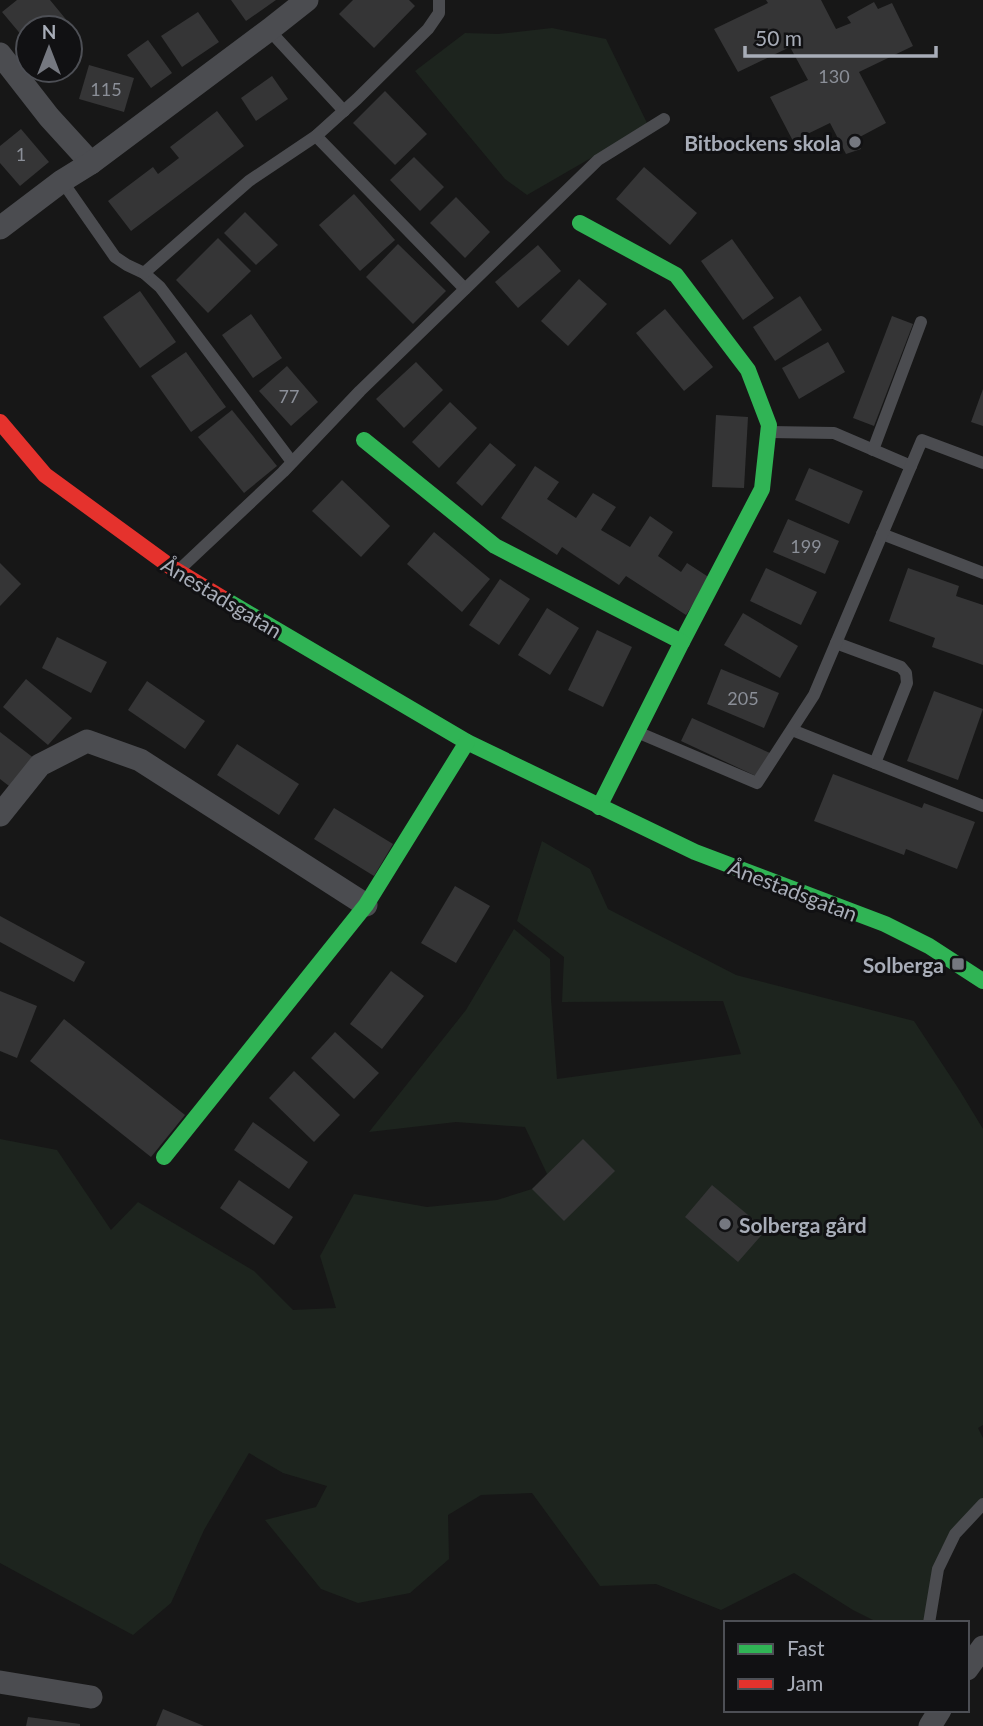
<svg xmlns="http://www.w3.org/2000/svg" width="983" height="1726" font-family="Lato,sans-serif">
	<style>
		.green { fill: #1d241e }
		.building { fill: #353536 }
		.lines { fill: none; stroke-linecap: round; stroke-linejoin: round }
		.lane { stroke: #4b4c50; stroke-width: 12 }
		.street { stroke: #4b4c50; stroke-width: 23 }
		.fast { stroke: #30b455; stroke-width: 16 }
		.jam { stroke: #e5322d; stroke-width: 16 }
		.poi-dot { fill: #757880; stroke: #111113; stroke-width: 2.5 }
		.labels { text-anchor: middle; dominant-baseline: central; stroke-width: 6; stroke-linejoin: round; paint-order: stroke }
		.number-label { font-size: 18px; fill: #8b8f98 }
		.poi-label { font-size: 21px; font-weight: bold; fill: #a8adb8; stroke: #111113; text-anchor: end }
		.street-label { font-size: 21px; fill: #a8adb8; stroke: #111113 }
	</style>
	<rect width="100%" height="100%" fill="#171717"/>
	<g class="green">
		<polygon points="552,28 606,39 648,125 527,195 505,179 415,71 465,33 498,34"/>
		<polygon points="542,841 590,869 608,909 736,975 914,1021 960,1091 983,1129 983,1425 978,1428 983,1438 983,1504 941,1549 929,1623 879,1623 853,1610 794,1573 721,1610 656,1584 600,1586 532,1493 481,1495 448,1515 449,1559 410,1593 358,1603 321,1589 265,1520 316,1507 327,1486 283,1473 249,1453 204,1530 171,1603 133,1635 0,1563 0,1139 57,1150 111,1230 138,1202 254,1271 293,1310 336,1308 320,1256 354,1194 427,1207 497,1200 532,1189 547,1174 525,1127 456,1122 369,1132 466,1010 514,929 550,959 551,999 557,1079 741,1054 723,1001 562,1002 564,957 517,921"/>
	</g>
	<g class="building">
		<polygon points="17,0 50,0 78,34 70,41 70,28 28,28 28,43 2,12"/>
		<polygon points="231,0 276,0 246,21"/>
		<polygon points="353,0 409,0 415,6 374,48 339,14"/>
		<polygon points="766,0 821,0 836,29 851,23 847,17 874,2 878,9 892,3 913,46 859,72 886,123 856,139 861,149 846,154 830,123 793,141 770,97 808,80 790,47 738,72 714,29 768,3"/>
		<polygon points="198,12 219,42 182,67 161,36"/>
		<polygon points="148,40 172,73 151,88 127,55"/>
		<polygon points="89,65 134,78 124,112 79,99"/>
		<polygon points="272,76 288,99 256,121 241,98"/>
		<polygon points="385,91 427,134 395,165 353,123"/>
		<polygon points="217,111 244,146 131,231 108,201 153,167 158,174 179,158 170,147"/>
		<polygon points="21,129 49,162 20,186 0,163 0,146"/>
		<polygon points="414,157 444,187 420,211 390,180"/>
		<polygon points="644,167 697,213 670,245 616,199"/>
		<polygon points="354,194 395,240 360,271 319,225"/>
		<polygon points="456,197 490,232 465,258 430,223"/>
		<polygon points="245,212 278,245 256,265 224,233"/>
		<polygon points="218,238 251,271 208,313 176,280"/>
		<polygon points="732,239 774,298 743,320 701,261"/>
		<polygon points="398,244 446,291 413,324 366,277"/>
		<polygon points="538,245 561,271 518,308 495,282"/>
		<polygon points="579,279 607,304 568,346 541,321"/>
		<polygon points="140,291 176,342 140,368 103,317"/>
		<polygon points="800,296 822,330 775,361 753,327"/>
		<polygon points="665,309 713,367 684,391 636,333"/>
		<polygon points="251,314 282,358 253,378 222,335"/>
		<polygon points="892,316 913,324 874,426 853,418"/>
		<polygon points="828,342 845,372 799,399 782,368"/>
		<polygon points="186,352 226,407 191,432 151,376"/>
		<polygon points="416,362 443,390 404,428 376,399"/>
		<polygon points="287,366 318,402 291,426 259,391"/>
		<polygon points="983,389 983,426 971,422"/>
		<polygon points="450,402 477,428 439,468 412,442"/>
		<polygon points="232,410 277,466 244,493 198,437"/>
		<polygon points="716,415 748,417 744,488 712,487"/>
		<polygon points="490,443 516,465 482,506 456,483"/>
		<polygon points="535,466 559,482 547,499 576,518 593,493 616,507 601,530 630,547 650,516 673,532 658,556 681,572 687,563 710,578 686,615 626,576 619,585 562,547 557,555 501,518"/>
		<polygon points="809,468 863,491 849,524 795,500"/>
		<polygon points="342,480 390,526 361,557 312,511"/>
		<polygon points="788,519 839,541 825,574 773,552"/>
		<polygon points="434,532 490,579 462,612 407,564"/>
		<polygon points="0,563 21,584 0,606"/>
		<polygon points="766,568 817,592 801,625 750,601"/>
		<polygon points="908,568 959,586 956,596 983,605 983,665 932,647 935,638 889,621"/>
		<polygon points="500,579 530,599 499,645 469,625"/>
		<polygon points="547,608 579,628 550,675 518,655"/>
		<polygon points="743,613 798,646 780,678 724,645"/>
		<polygon points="597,630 632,647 603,707 568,690"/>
		<polygon points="57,637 107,662 91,693 42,668"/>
		<polygon points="721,669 779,693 764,728 707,704"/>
		<polygon points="26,679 72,718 48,745 3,707"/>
		<polygon points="147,681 205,721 185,749 128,710"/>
		<polygon points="934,691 983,709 958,780 907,761"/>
		<polygon points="692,718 770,753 758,777 681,741"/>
		<polygon points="0,732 35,759 13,789 0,779"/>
		<polygon points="237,744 299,784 279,815 217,775"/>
		<polygon points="833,774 922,808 924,803 975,822 957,869 906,849 904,855 814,821"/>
		<polygon points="334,808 393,844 374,876 314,839"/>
		<polygon points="455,886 490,906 456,963 421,943"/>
		<polygon points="0,916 85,962 74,982 0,942"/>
		<polygon points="391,971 424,996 382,1049 350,1024"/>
		<polygon points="0,991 37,1006 17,1058 0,1051"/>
		<polygon points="64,1019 185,1115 151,1157 30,1061"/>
		<polygon points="335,1032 379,1073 354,1099 311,1058"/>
		<polygon points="294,1071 340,1115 314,1142 269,1098"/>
		<polygon points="253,1122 308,1162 289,1189 234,1150"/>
		<polygon points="583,1139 615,1171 564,1221 532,1189"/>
		<polygon points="239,1180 293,1217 274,1245 220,1208"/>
		<polygon points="712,1185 766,1230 738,1262 685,1217"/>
		<polygon points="163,1709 204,1726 156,1726"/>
		<polygon points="28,1717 80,1724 80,1726 26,1726"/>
	</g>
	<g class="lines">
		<g class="lane">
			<polyline points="269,30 344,111"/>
			<polyline points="316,136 465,289"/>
			<polyline points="62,181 115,257 127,265 144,273 160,287 292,462"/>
			<polyline points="144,273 249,181 316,136 357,99 428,29 439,13 439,0"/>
			<polyline points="769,432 834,433 911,466"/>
			<polyline points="873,450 921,322"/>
			<polyline points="882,534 983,573"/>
			<polyline points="180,569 283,472 360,391 598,160 664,119"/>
			<polyline points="836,643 901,667 906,673 907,683 875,763"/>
			<polyline points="792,730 983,806"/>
			<polyline points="637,732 757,783 814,695 922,440 983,463"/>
			<polyline points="929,1623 938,1569 955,1534 983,1504"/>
		</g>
		<g class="street">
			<polyline points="0,54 49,117 91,163"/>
			<polyline points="0,228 62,181 91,163 269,30 307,0"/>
			<polyline points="0,815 40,765 87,741 140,760 366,905"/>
			<polyline points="967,1669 983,1647"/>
			<polyline points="0,1682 91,1697"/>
			<polyline points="930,1726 940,1710"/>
		</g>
		<g class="fast">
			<polyline points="580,223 676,275 748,370 769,425 762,489 682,642"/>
			<polyline points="364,440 495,546 682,642 599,807"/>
			<polyline points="224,599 467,742 695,852 885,924 929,946 983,981"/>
			<polyline points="164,1157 366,905 467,742"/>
		</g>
		<polyline class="jam" points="0,422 45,475 171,567 224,599"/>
	</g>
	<g class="poi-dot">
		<circle cx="855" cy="142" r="7"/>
		<rect x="951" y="957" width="14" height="14" rx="3.5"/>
		<circle cx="725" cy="1224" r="7"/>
	</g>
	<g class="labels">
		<g class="number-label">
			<text x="834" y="76">130</text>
			<text x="106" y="89">115</text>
			<text x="21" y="154">1</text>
			<text x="289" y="396">77</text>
			<text x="806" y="546">199</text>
			<text x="743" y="698">205</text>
		</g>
		<g class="poi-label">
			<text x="841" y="142">Bitbockens skola</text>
			<text x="944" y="964">Solberga</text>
			<text x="739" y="1224" text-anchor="start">Solberga gård</text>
		</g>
		<g class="street-label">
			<text transform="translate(222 597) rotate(31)">Ånestadsgatan</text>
			<text transform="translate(793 890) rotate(21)">Ånestadsgatan</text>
		</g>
	</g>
	<rect x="724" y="1621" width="245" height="91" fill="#111113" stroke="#4d4f55" stroke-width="2"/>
	<rect x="738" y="1644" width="35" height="10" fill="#30b455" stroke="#4d4f55" stroke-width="2"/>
	<text x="787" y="1656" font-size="21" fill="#a8adb8">Fast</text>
	<rect x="738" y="1679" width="35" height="10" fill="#e5322d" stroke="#4d4f55" stroke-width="2"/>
	<text x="787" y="1691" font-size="21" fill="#a8adb8">Jam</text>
	<g transform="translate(49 49)"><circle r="33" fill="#111113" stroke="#4d4f55" stroke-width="2"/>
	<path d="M0-5L12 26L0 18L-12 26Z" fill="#757880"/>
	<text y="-10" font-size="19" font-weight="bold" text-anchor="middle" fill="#a8adb8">N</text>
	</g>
	<path d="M745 46v10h191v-10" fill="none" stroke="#a8adb8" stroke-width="3.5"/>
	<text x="755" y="46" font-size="21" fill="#a8adb8" stroke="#111113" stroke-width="5" paint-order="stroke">50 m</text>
</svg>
